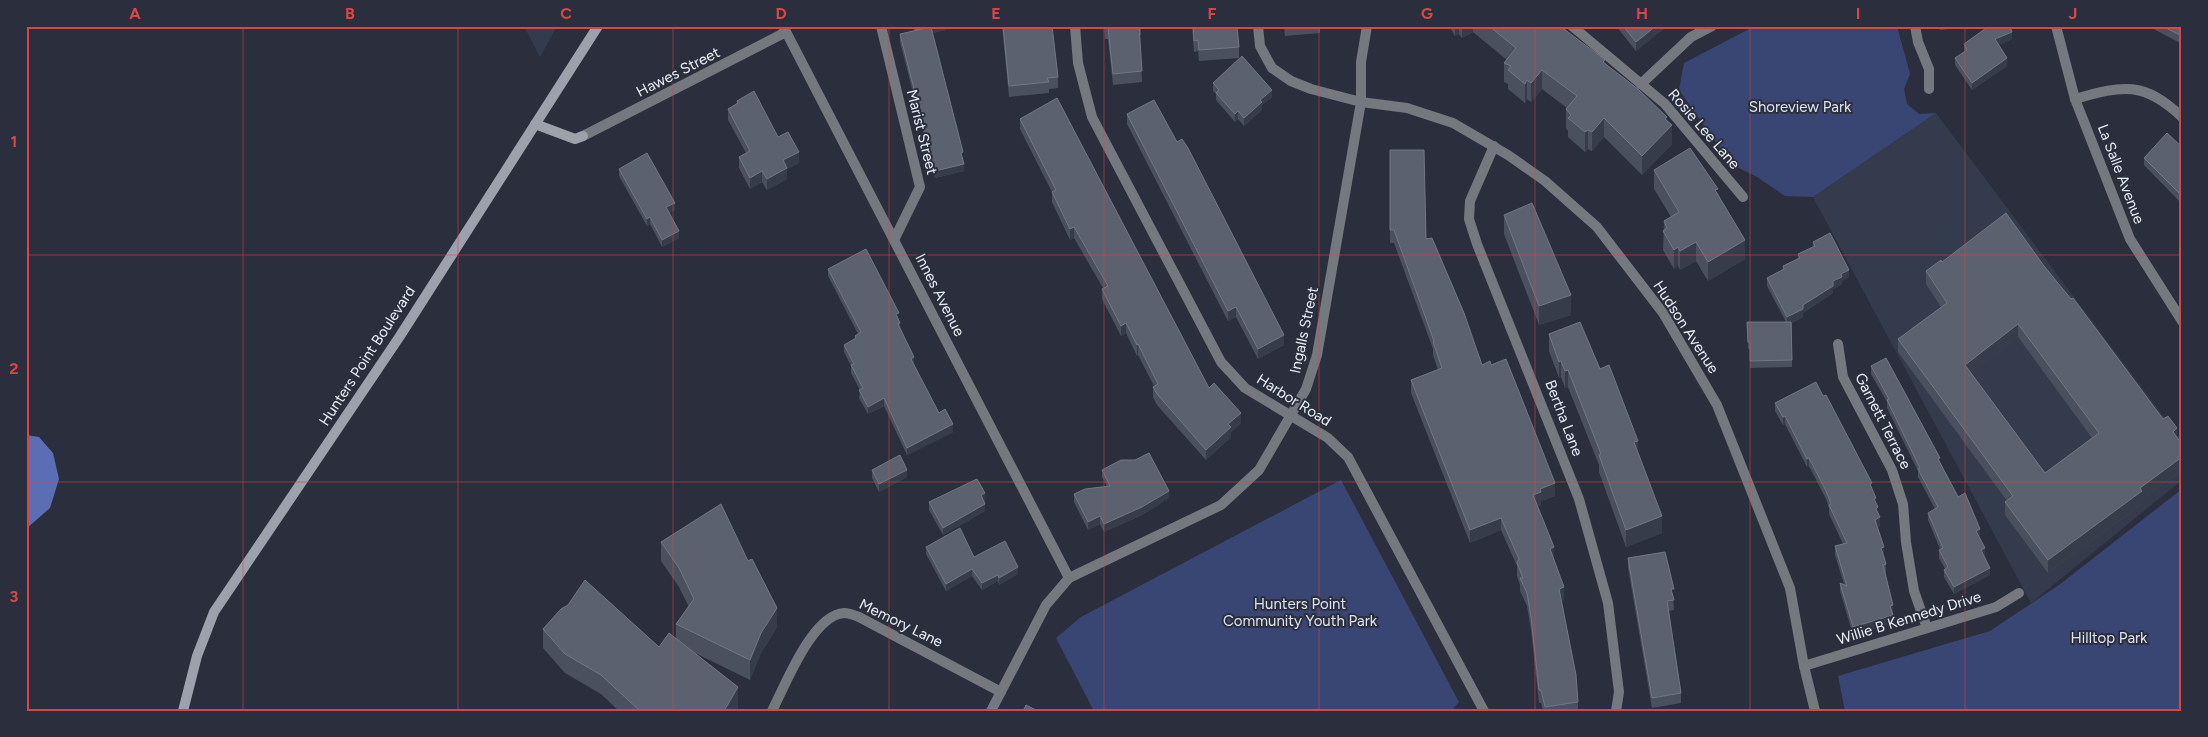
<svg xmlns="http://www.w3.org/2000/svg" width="2208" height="737" font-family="Figtree,sans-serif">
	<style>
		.built { fill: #343b4d }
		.green { fill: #394674 }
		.water { fill: #5b6eb4 }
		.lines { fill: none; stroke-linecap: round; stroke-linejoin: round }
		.minor { stroke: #76787f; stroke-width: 10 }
		.secondary { stroke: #9da1ac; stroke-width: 10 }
		.wall { fill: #4b505e; fill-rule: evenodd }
		.shaded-wall { fill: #373c4a }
		.building { fill: #5c616f; stroke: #727784; fill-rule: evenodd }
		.grid { fill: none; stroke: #d94647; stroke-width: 1; stroke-opacity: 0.55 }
		.labels { text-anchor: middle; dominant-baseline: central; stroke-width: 4; stroke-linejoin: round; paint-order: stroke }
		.street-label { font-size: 15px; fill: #eaeef7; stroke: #2b2f3d }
		.park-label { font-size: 15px; fill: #dce3f7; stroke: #2b2f3d }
		.neatline { fill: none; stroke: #d94647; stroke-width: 2 }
		.grid-label { font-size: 16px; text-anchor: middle; font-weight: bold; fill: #d94647 }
	</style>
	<rect width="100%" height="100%" fill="#2b2f3d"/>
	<g class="built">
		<polygon points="524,26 557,26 540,57"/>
		<polygon points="1936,113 2182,441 2182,480 2031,603 1813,197"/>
	</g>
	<g class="green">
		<polygon points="1755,26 1897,26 1910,74 1904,89 1907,104 1919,114 1936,113 1813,197 1785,196 1757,177 1731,164 1679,90 1684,63"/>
		<polygon points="1341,480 1459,702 1452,710 1094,711 1056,638 1081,617"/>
		<polygon points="2182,489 2182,711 1845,711 1838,676 1990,631 2059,585"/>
	</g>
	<polygon class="water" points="26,435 39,437 53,453 59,479 50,508 26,529"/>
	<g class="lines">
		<g class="minor">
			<polyline points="783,26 1069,578"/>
			<polyline points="881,26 920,187 894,240"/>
			<polyline points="1075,26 1078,63 1092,117 1221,362 1245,388 1328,438 1348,457 1484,711"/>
			<polyline points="1258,26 1260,46 1272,68 1291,81 1311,89 1361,102 1407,108 1453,123 1508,155 1545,181 1597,227 1663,313 1717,405 1790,588 1804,666 1815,711"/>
			<polyline points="1572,26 1665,104 1743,197"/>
			<polyline points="1915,26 1918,42 1929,69 1929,89"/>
			<polyline points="2056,26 2075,99 2130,239 2182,321"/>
			<polyline points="1641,84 1691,37 1712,26"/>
			<path d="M2075,99C2123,85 2144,81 2182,117"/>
			<polyline points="583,136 786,32"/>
			<polyline points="1494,146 1470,201 1469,219 1477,244 1579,499 1608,603 1619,692 1616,711"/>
			<polyline points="1838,344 1843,377 1892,470 1903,504 1906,542 1914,591 1927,628"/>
			<polyline points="1804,666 1996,607 2019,593"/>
			<path d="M772,711C785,686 812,615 844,613C849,613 854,615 859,617L1001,692"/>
			<polyline points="991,711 1046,605 1069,578 1221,505 1259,470 1306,389 1317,355 1361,102 1361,62 1367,26"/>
		</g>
		<g class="secondary">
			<polyline points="535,124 575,139 583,136"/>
			<polyline points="183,711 197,656 214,612 400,336 598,26"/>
		</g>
	</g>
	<g class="wall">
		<polygon points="913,26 945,26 945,30 932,33 963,160 964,171 935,178 900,42 900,34 914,31"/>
		<polygon points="1002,26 1052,26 1058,77 1058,88 1049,89 1049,93 1009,97"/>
		<polygon points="1104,26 1141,26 1141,35 1140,35 1142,82 1113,85 1108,39 1105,39"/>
		<polygon points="1192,26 1237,26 1239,47 1239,58 1199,61 1198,51 1194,52"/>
		<polygon points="1284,26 1320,26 1320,33 1285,36"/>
		<polygon points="1449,26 1560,26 1605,63 1667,120 1672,144 1642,175 1604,137 1592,151 1588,149 1585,152 1568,137 1568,131 1566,128 1566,109 1567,108 1542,89 1531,102 1527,99 1525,103 1508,89 1508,84 1504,82 1504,63 1507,60 1473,32 1462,38 1459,34 1455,36"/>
		<polygon points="1616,26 1667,26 1636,51"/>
		<polygon points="1940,26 1968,26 1940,30"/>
		<polygon points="2148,26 2182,26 2182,44"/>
		<polygon points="2012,39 1998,45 2007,66 1972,90 1955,65 1955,58 1964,52 1964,44"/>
		<polygon points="1213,83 1272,97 1262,105 1262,110 1244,126 1238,119 1235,122 1216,100 1216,94 1213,91"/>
		<polygon points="737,101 778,137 799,163 787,169 787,179 767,190 762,182 750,189 739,168 739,157 746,153 728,120 728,109 737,104"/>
		<polygon points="1127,114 1177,142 1284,345 1258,359 1236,317 1228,321 1127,124"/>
		<polygon points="1020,119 1209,388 1241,423 1231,432 1231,437 1206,460 1157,405 1153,397 1153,387 1154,386 1138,355 1137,356 1126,333 1121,336 1102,299 1102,289 1103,288 1074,238 1070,240 1052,202 1052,192 1020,129"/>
		<polygon points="2182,147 2182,204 2144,165 2144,158"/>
		<polygon points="1390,150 1426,239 1482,365 1491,365 1555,496 1541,501 1541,505 1537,506 1554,558 1564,600 1562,601 1578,702 1578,711 1543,711 1541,703 1539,703 1531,630 1527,606 1520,591 1520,585 1517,576 1517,566 1501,530 1470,543 1411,393 1411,380 1438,370 1433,355 1433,349 1394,243 1390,243"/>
		<polygon points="619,169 675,210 669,213 679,238 662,247 650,224 647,226 619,176"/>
		<polygon points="1654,170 1718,193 1745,259 1708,281 1696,261 1680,270 1678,266 1674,269 1663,250 1664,221 1671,217 1654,189"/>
		<polygon points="1504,215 1571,315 1539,325 1504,234"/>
		<polygon points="1813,242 1849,277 1842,281 1842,284 1833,289 1833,293 1803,313 1803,317 1792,323 1792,367 1750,368 1750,349 1748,349 1747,322 1786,322 1767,286 1767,278 1783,270 1783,266 1798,258 1798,254 1813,247"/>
		<path d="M1942,262L2044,266L2182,444V470L2142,499V504L2048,573L2005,515V502L2007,501L1898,352V339L1941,307L1926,284V271ZM2018,337L2092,438L2045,473L1971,373Z"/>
		<polygon points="828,269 899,320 900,330 914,365 939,413 953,432 907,455 884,406 868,414 859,398 860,390 851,373 851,366 844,352 844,345 855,339 855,336 858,334 828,276"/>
		<polygon points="1549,334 1600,369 1638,453 1662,533 1626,547 1599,472 1599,465 1568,387 1565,388 1561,377 1559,378 1549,351"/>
		<polygon points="1871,366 1940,462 1980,536 1979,537 1990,575 1954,594 1944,577 1944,570 1945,569 1939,558 1939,550 1940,549 1928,520 1928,513 1935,509 1918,477 1918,471 1887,408 1887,402 1871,374"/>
		<polygon points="1775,403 1872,489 1876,504 1880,526 1877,527 1886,564 1886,573 1885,573 1893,613 1893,623 1853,635 1840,591 1840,583 1844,584 1835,555 1835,546 1843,544 1829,514 1829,508 1826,499 1809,466 1807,467 1785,424 1783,425 1775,411"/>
		<polygon points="872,470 907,477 879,492 872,478"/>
		<polygon points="1102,470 1169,498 1142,515 1104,532 1100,524 1088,530 1074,502 1074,494 1107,486 1102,477"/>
		<polygon points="984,501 985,511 943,535 929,510 929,502 985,501"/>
		<polygon points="661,542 777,627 761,653 750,680 695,653 738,707 736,711 619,711 601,694 565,673 543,648 543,629 659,647 676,638 676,624 689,607 679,587 661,561"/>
		<polygon points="926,547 974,557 1018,574 999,585 998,581 982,590 972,576 946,591 926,554"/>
		<polygon points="1628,558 1673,599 1674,610 1669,611 1681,693 1681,703 1652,708 1628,568"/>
	</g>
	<g class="shaded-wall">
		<polygon points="929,26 945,26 945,30 916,37 916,30"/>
		<polygon points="1455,26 1459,26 1459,34 1455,36"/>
		<polygon points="1462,26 1473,26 1473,32 1462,38"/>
		<polygon points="1656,26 1667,26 1636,51 1636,42"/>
		<polygon points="2012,32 2012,39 1995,46 1995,39"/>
		<polygon points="2007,58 2007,66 1972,90 1972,83"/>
		<polygon points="1542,70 1542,89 1531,102 1531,83"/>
		<polygon points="1527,80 1527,99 1525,103 1525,84"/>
		<polygon points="1272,90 1272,97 1262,105 1262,110 1244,126 1244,118 1260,100"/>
		<polygon points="1238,111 1238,119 1235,122 1235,114"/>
		<polygon points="1667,117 1667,131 1672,125 1672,144 1642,175 1642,156"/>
		<polygon points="1604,118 1604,137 1592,151 1592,132"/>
		<polygon points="1588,130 1588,149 1585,152 1585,132"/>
		<polygon points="799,152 799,163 787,169 787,179 767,190 767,179 783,160"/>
		<polygon points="964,164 964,171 935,178 935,171"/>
		<polygon points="762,171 762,182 750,189 750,178"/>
		<polygon points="675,203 675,210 666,215 666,207"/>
		<polygon points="650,217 650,224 647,226 647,219"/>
		<polygon points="1074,227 1074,238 1070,240 1070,229"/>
		<polygon points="679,231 679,238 662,247 662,240"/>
		<polygon points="1745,240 1745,259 1708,281 1708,262"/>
		<polygon points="1696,242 1696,261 1680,270 1680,251"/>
		<polygon points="1678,247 1678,266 1674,269 1674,250"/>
		<polygon points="1849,270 1849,277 1842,281 1842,284 1833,289 1833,293 1803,313 1803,317 1787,325 1787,317 1833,281 1841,274"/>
		<polygon points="1571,295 1571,315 1539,325 1539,306"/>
		<polygon points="1236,307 1236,317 1228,321 1228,311"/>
		<polygon points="1126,323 1126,333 1121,336 1121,326"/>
		<polygon points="2018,324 2018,337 1965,378 1965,365"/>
		<polygon points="1284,335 1284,345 1258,359 1258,349"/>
		<polygon points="1138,344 1138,355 1137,356 1137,345"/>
		<polygon points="914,357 914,365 911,359"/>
		<polygon points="1561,361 1561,377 1559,378 1559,362"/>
		<polygon points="1568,370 1568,387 1565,388 1565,371"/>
		<polygon points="884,398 884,406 868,414 868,407"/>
		<polygon points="1241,413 1241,423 1231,432 1231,437 1206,460 1206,450 1228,424"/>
		<polygon points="1785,416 1785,424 1783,425 1783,417"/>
		<polygon points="953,424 953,432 907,455 907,448"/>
		<polygon points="2177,428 2177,441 2173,432"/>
		<polygon points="1638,441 1638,457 1634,442"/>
		<polygon points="2182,457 2182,470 2142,499 2142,504 2048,573 2048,560 2140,488"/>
		<polygon points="1809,458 1809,466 1807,467 1807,459"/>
		<polygon points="907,470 907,477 879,492 879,484"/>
		<polygon points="1555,483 1555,496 1541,501 1541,505 1533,508 1533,495 1540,489"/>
		<polygon points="1169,491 1169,498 1142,515 1104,532 1104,524"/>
		<polygon points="985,493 985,501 981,503 981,495"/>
		<polygon points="985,504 985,511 943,535 943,528"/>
		<polygon points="1100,516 1100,524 1088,530 1088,522"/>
		<polygon points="1662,516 1662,533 1626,547 1626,530"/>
		<polygon points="1880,517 1880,526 1875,529 1875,520"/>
		<polygon points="1501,518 1501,530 1470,543 1470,530"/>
		<polygon points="1980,529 1980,536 1976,538 1976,531"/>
		<polygon points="1554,547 1554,560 1550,549"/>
		<polygon points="1884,547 1884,555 1881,556 1881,548"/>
		<polygon points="1985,548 1985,556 1981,558 1981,550"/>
		<polygon points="1018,567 1018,574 999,585 999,578"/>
		<polygon points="1990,568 1990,575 1954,594 1954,587"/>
		<polygon points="972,569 972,576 946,591 946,584"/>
		<polygon points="998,575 998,581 982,590 982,583"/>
		<polygon points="1564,587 1564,600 1559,602 1559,589"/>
		<polygon points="1893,605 1893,613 1890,614 1890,606"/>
		<polygon points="777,608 777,627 761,653 750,680 750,660 761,633"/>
		<polygon points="1893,615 1893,623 1853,635 1853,627"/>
		<polygon points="738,687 738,707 736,711 724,711"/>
	</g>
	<g class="building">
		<polygon points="915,26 929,26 916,30"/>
		<polygon points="1003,26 1052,26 1058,77 1047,78 1049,82 1009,86"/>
		<polygon points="1105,26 1139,26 1142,71 1113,74 1108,28 1105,28"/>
		<polygon points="1193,26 1237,26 1239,47 1199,50 1198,40 1194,41"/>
		<polygon points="1489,26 1560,26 1605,60 1603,62 1638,89 1667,117 1665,119 1672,125 1642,156 1604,118 1592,132 1588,130 1585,132 1568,118 1571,115 1566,109 1577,96 1542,70 1531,83 1527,80 1525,84 1508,70 1511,66 1504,63 1516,48"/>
		<polygon points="1623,26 1656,26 1636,42"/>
		<polygon points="1989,26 2010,26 2012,32 1995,39 2007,58 1972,83 1955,58 1967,50 1964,44"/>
		<polygon points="2162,26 2182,26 2182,36"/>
		<polygon points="931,27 963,152 961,153 964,164 935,171 900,34"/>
		<polygon points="1242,56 1272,90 1260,100 1262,102 1244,118 1238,111 1235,114 1216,93 1219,90 1213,83"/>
		<polygon points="754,91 778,137 788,132 799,152 783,160 787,168 767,179 762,171 750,178 739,157 750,151 728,109 738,103 737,101"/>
		<polygon points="1057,98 1209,388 1214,383 1241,413 1228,424 1231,427 1206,450 1157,394 1153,387 1158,384 1138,344 1137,345 1126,323 1121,326 1102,289 1108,286 1074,227 1070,229 1052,192 1056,190 1020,119"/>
		<polygon points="1154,100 1177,142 1182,139 1188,148 1284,335 1258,349 1236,307 1228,311 1127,114"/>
		<polygon points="2167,133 2182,147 2182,196 2144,158"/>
		<polygon points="1690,148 1718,189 1715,190 1745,240 1708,262 1696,242 1680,251 1678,247 1674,250 1663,231 1667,228 1664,221 1679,212 1654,170"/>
		<polygon points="1390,150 1424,150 1426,239 1432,238 1464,313 1482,365 1490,361 1491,365 1506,359 1555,483 1540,489 1541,492 1533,495 1554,547 1550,549 1564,587 1559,589 1576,675 1578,702 1545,707 1541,690 1539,690 1531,617 1527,593 1520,578 1523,578 1517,563 1519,559 1501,518 1470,530 1411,380 1442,368 1433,342 1434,341 1394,230 1390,230"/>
		<polygon points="647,153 675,203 666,207 679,231 662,240 650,217 647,219 619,169"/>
		<polygon points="1532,203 1571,295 1539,306 1504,215"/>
		<path d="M2006,213L2044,266L2071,299L2073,298L2163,419L2168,416L2177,428L2173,432L2182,444V457L2140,488L2142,491L2048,560L2005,502L2013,496L1898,339L1947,303L1926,271L1941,260L1942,262ZM2018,324L2099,433L2045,473L1965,365Z"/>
		<polygon points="1830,233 1849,270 1841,274 1842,277 1833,281 1833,286 1803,305 1803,309 1787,317 1767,278 1784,269 1783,266 1800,258 1798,254 1815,246 1813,242"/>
		<polygon points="866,249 899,313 896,314 900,323 898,324 914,357 911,359 939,413 945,409 953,424 907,448 884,398 868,407 859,390 863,388 851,365 854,364 844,345 856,338 855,336 861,332 828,269"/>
		<polygon points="1580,322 1600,369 1609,365 1638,441 1634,442 1662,516 1626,530 1599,455 1601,454 1568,370 1565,371 1561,361 1559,362 1549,334"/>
		<polygon points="1747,322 1791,322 1792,360 1750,361 1750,342 1748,342"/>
		<polygon points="1886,358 1940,458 1938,459 1958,497 1965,493 1980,529 1976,531 1985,548 1981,550 1990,568 1954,587 1944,570 1948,567 1939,550 1943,548 1928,513 1938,507 1918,469 1920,468 1887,400 1889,399 1871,366"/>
		<polygon points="1816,382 1823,396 1826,395 1872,483 1870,484 1876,498 1874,499 1878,507 1876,509 1880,517 1875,520 1884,547 1881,548 1886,564 1883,565 1893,605 1890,606 1893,615 1853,627 1840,583 1847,586 1835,546 1847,543 1829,505 1831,504 1826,491 1809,458 1807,459 1785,416 1783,417 1775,403"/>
		<polygon points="1149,453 1169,491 1142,507 1104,524 1100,516 1088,522 1074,494 1085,489 1110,486 1102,470 1121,460 1135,460"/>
		<polygon points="900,455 907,470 879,484 872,470"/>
		<polygon points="977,479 985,493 981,495 985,504 943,528 929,502"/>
		<polygon points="721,504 748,561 752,559 777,608 761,633 750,660 676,624 694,599 679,568 661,542"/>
		<polygon points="960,528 974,557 1005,541 1018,567 999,578 998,575 982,583 972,569 946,584 926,547"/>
		<polygon points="1665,552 1674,589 1671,589 1674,600 1667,601 1681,693 1652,698 1628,558"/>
		<polygon points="585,580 659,647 669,633 738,687 724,711 640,711 601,675 565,654 543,629 561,609 568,605"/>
		<polygon points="1026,705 1038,711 1023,711"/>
	</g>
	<path class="grid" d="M243,26V711M458,26V711M673,26V711M889,26V711M1104,26V711M1319,26V711M1535,26V711M1750,26V711M1965,26V711M26,255H2182M26,482H2182"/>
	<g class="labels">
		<g class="street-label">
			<text transform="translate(678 72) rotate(-27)">Hawes Street</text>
			<text transform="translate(1704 129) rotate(49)">Rosie Lee Lane</text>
			<text transform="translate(922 132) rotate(76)">Marist Street</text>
			<text transform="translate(2121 174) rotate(69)">La Salle Avenue</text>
			<text transform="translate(940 295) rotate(63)">Innes Avenue</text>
			<text transform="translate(1686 327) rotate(57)">Hudson Avenue</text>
			<text transform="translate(1304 330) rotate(-78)">Ingalls Street</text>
			<text transform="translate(367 356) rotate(-57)">Hunters Point Boulevard</text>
			<text transform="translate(1294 400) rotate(32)">Harbor Road</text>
			<text transform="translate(1564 418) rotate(69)">Bertha Lane</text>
			<text transform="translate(1883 421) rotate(63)">Garnett Terrace</text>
			<text transform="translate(1909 618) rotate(-17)">Willie B Kennedy Drive</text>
			<text transform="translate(901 623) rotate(26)">Memory Lane</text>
		</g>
		<g class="park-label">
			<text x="1800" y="107">Shoreview Park</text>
			<text x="1300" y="604">Hunters Point<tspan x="1300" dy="17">Community Youth Park</tspan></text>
			<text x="2109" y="638">Hilltop Park</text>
		</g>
	</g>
	<rect width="2208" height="737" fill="none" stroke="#2b2f3d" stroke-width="55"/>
	<rect x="28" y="28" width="2152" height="682" class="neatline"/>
	<g class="grid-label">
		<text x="135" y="19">A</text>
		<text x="350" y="19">B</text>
		<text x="566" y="19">C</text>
		<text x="781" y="19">D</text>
		<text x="996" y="19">E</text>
		<text x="1212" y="19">F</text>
		<text x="1427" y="19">G</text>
		<text x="1642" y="19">H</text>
		<text x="1858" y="19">I</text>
		<text x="2073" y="19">J</text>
		<text x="14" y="147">1</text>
		<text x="14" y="374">2</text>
		<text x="14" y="602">3</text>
	</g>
</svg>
